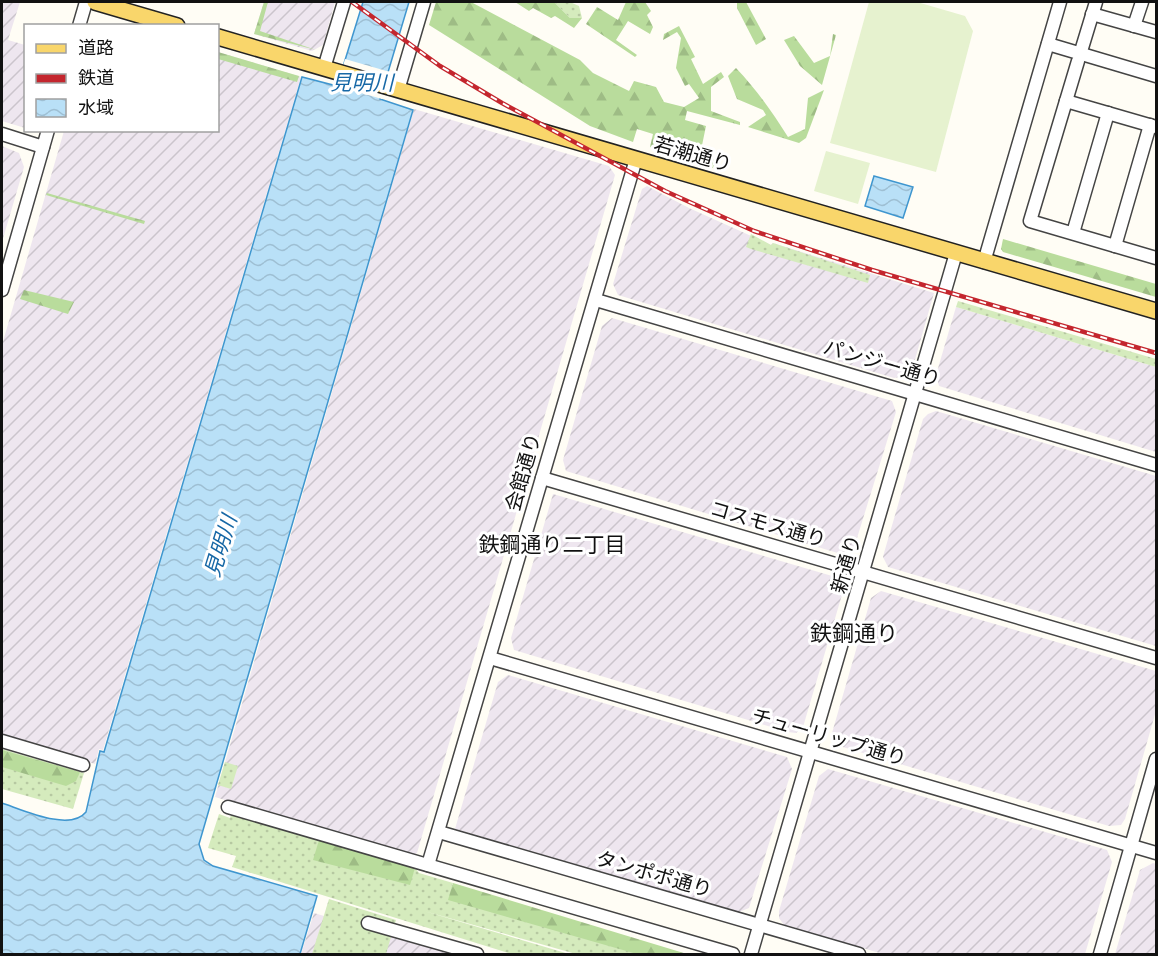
<svg xmlns="http://www.w3.org/2000/svg" width="1158" height="956" font-family="Bitter,'Noto Sans JP',serif">
	<style>
		.industrial { fill: url(#industrial-furrows) }
		.grass { fill: url(#grass-dots) }
		.forest { fill: url(#forest-firs) }
		.pitch { fill: #e6f2cf }
		.water { fill: url(#water-waves); stroke: #3f96cf; stroke-width: 1.5 }
		.pier { fill: #fffdf5 }
		.lines { fill: none; stroke-linecap: round; stroke-linejoin: round }
		.minor-casing { stroke: #444; stroke-width: 15 }
		.major-casing { stroke: #222; stroke-width: 18 }
		.minor { stroke: #fff; stroke-width: 12 }
		.major { stroke: #f9d66b; stroke-width: 15 }
		.rail-casing { stroke: #c4262e; stroke-width: 4.5 }
		.rail { stroke: #fff; stroke-width: 2; stroke-dasharray: 7; stroke-linecap: butt }
		.labels { text-anchor: middle; dominant-baseline: central; stroke-width: 6; stroke-linejoin: round; paint-order: stroke }
		.street-label { font-size: 20px; fill: #111; stroke: #fff }
		.water-label { font-size: 21px; font-style: italic; fill: #1768a6; stroke: #fff }
		.neighbourhood-label { font-size: 21px; fill: #111; stroke: #fff }
		.quarter-label { font-size: 22px; fill: #111; stroke: #fff }
	</style>
	<defs>
		<pattern id="industrial-furrows" width="10" height="10" patternUnits="userSpaceOnUse" patternTransform="scale(1.5)"><rect width="10" height="10" fill="#eee6ef"/><path d="M-1 1l2-2M0 10L10 0M9 11l2-2" fill="none" stroke="#cbc4cc"/></pattern>
		<pattern id="grass-dots" width="8" height="8" patternUnits="userSpaceOnUse" patternTransform="scale(1.5)"><rect width="8" height="8" fill="#d5ebbd"/><path d="M2 2h.1M6 6h.1" fill="none" stroke="#b6c8a1" stroke-width="1.8" stroke-linecap="round"/></pattern>
		<pattern id="forest-firs" width="22" height="20" patternUnits="userSpaceOnUse" patternTransform="scale(1.5)"><rect width="22" height="20" fill="#b9dc9c"/><path d="M5 1l3.5 6h-7zM16 11l3.5 6h-7z" fill="#9ebc85"/></pattern>
		<pattern id="water-waves" width="16" height="10" patternUnits="userSpaceOnUse" patternTransform="scale(1.5)"><rect width="16" height="10" fill="#b9e0f7"/><path d="M0 5q4-4 8 0t8 0" fill="none" stroke="#9ebfd3"/></pattern>
	</defs>
	<rect width="100%" height="100%" fill="#fffdf5"/>
	<g class="industrial">
		<polygon points="2,2 20,2 8,40 25,45 25,128 2,121"/>
		<polygon points="264,2 335,2 323,45 312,51 254,34"/>
		<polygon points="218,52 301,77 103,750 99,749 95,764 2,736 2,345 64,131 218,130"/>
		<polygon points="414,109 609,166 615,175 417,853 413,856 215,797"/>
		<polygon points="2,146 19,153 24,167 2,242"/>
		<polygon points="647,186 689,208 771,245 773,243 934,293 912,370 906,376 894,378 618,295 613,284 642,189"/>
		<polygon points="956,307 1156,367 1156,452 939,386 936,375"/>
		<polygon points="612,318 892,401 896,412 853,551 841,554 566,471 563,460 602,326"/>
		<polygon points="936,411 1156,476 1156,646 888,567 883,557 884,553 923,419 928,414"/>
		<polygon points="553,494 839,578 844,588 803,727 796,733 788,732 514,650 511,638"/>
		<polygon points="881,591 1156,671 1156,711 1125,819 1121,825 1109,826 836,745 832,733 871,598"/>
		<polygon points="508,675 787,757 792,769 749,908 739,912 455,829 498,682"/>
		<polygon points="828,769 1107,850 1112,862 1085,954 883,954 784,925 779,918 779,911 819,776"/>
		<polygon points="1153,863 1156,864 1156,954 1115,954 1140,870"/>
		<polygon points="314,913 452,954 301,954"/>
	</g>
	<g class="grass">
		<polygon points="554,2 570,2 579,6 582,18 570,18"/>
		<polygon points="751,234 771,245 773,243 870,275 868,283 751,249 746,247"/>
		<polygon points="958,301 1156,359 1156,367 956,307"/>
		<polygon points="2,749 84,773 73,809 2,789"/>
		<polygon points="225,762 238,766 231,789 218,785"/>
		<polygon points="219,814 230,818 231,815 319,840 318,844 413,873 415,868 419,873 453,883 452,885 678,954 576,954 424,911 569,954 512,954 232,867 236,856 208,848"/>
		<polygon points="329,899 396,920 386,954 312,954"/>
	</g>
	<g class="forest">
		<polygon points="264,2 268,2 260,31 316,50 254,34"/>
		<polygon points="436,2 471,2 580,60 593,73 629,91 634,81 656,87 664,102 684,107 699,98 689,84 685,86 676,68 681,38 677,32 663,40 664,34 679,26 695,57 691,59 703,84 721,72 724,77 711,87 711,111 740,122 740,125 687,111 685,120 706,126 700,155 716,160 713,168 650,147 653,134 637,129 633,142 590,126 429,25"/>
		<polygon points="515,2 554,2 570,18 582,18 574,28 555,16 551,18 533,8 529,11"/>
		<polygon points="626,2 645,2 651,11 647,15 653,27 650,34 628,21 616,40 637,55 635,57 586,24 597,7 618,20"/>
		<polygon points="737,2 746,2 766,39 756,45 737,8"/>
		<polygon points="833,34 836,35 822,85 800,66 784,40 794,36 814,63 830,56"/>
		<polygon points="218,52 299,76 297,82 218,59"/>
		<path d="M736,68C757,90 772,112 788,137L805,129L808,98L824,90L806,138L799,143L748,127L766,115L763,110L737,99L728,76Z"/>
		<polygon points="47,193 145,221 144,224 46,195"/>
		<polygon points="1003,239 1156,284 1156,297 1003,252 1001,249"/>
		<polygon points="24,290 74,302 68,314 20,299"/>
		<polygon points="2,750 80,772 76,781 66,786 2,767"/>
		<polygon points="319,840 415,868 410,885 313,860"/>
		<polygon points="453,883 687,954 637,954 448,900"/>
	</g>
	<g class="pitch">
		<polygon points="869,2 917,2 965,16 973,31 936,172 830,143"/>
		<polygon points="826,151 870,163 858,204 814,191"/>
	</g>
	<g class="water">
		<path d="M363,2H409L380,99L413,110L199,844L204,860L213,866L317,896L300,954H2V803C23,810 70,832 86,812L100,751L104,752L302,77L337,86Z"/>
		<polygon points="874,176 913,187 903,218 865,206"/>
	</g>
	<polygon class="pier" points="345,59 390,72 382,99 337,86"/>
	<g class="lines">
		<g class="minor-casing">
			<g id="minor">
				<polyline points="1092,14 1156,32"/>
				<polyline points="79,26 86,2"/>
				<polyline points="1134,26 1142,2"/>
				<polyline points="1048,44 1156,76"/>
				<polyline points="1082,48 1096,2"/>
				<polyline points="1078,61 1030,221 1156,258"/>
				<polyline points="324,68 344,2"/>
				<polyline points="398,90 424,2"/>
				<polyline points="1066,101 1156,127"/>
				<polyline points="2,134 43,147"/>
				<polyline points="1073,233 1108,113"/>
				<polyline points="1115,246 1150,125"/>
				<polyline points="984,262 1060,2"/>
				<polyline points="2,290 48,130"/>
				<polyline points="596,300 1156,465"/>
				<polyline points="542,478 1156,658"/>
				<polyline points="490,658 1156,853"/>
				<polyline points="2,741 83,765"/>
				<polyline points="228,807 733,954"/>
				<polyline points="439,832 859,954"/>
				<polyline points="428,865 636,159"/>
				<polyline points="368,923 477,954"/>
				<polyline points="751,954 956,253"/>
				<polyline points="1100,954 1156,759"/>
			</g>
		</g>
		<g class="major-casing">
			<g id="major">
				<polyline points="95,2 177,26"/>
				<polyline points="218,37 1156,311"/>
			</g>
		</g>
		<use href="#minor" class="minor"/>
		<use href="#major" class="major"/>
		<g class="rail-casing">
			<polyline id="rail" points="352,2 440,66 502,103 665,191 754,231 872,270 1156,353"/>
		</g>
		<use href="#rail" class="rail"/>
	</g>
	<g class="labels">
		<g class="street-label">
			<text transform="translate(693 154) rotate(16)">若潮通り</text>
			<text transform="translate(882 363) rotate(16)">パンジー通り</text>
			<text transform="translate(523 472) rotate(-74)">会館通り</text>
			<text transform="translate(768 524) rotate(16)">コスモス通り</text>
			<text transform="translate(846 564) rotate(-74)">新通り</text>
			<text transform="translate(829 737) rotate(16)">チューリップ通り</text>
			<text transform="translate(654 874) rotate(16)">タンポポ通り</text>
		</g>
		<g class="water-label">
			<text x="362" y="83">見明川</text>
			<text transform="translate(221 546) rotate(-73)">見明川</text>
		</g>
		<g class="neighbourhood-label">
			<text x="552" y="545">鉄鋼通り二丁目</text>
		</g>
		<g class="quarter-label">
			<text x="854" y="633">鉄鋼通り</text>
		</g>
	</g>
	<rect width="1158" height="956" fill="none" stroke="#111111" stroke-width="6"/>
	<rect x="24" y="24" width="195" height="108" fill="#ffffff" stroke="#a0a0a0" stroke-width="1.5"/>
	<rect x="36" y="44" width="30" height="9" fill="#f9d66b" stroke="#a0a0a0" stroke-width="1.5"/>
	<text x="78" y="54" font-size="18" fill="#111111">道路</text>
	<rect x="36" y="74" width="30" height="9" fill="#c4262e" stroke="#a0a0a0" stroke-width="1.5"/>
	<text x="78" y="84" font-size="18" fill="#111111">鉄道</text>
	<rect x="36" y="99" width="30" height="18" fill="url(#water-waves)" stroke="#a0a0a0" stroke-width="1.5"/>
	<text x="78" y="114" font-size="18" fill="#111111">水域</text>
</svg>
